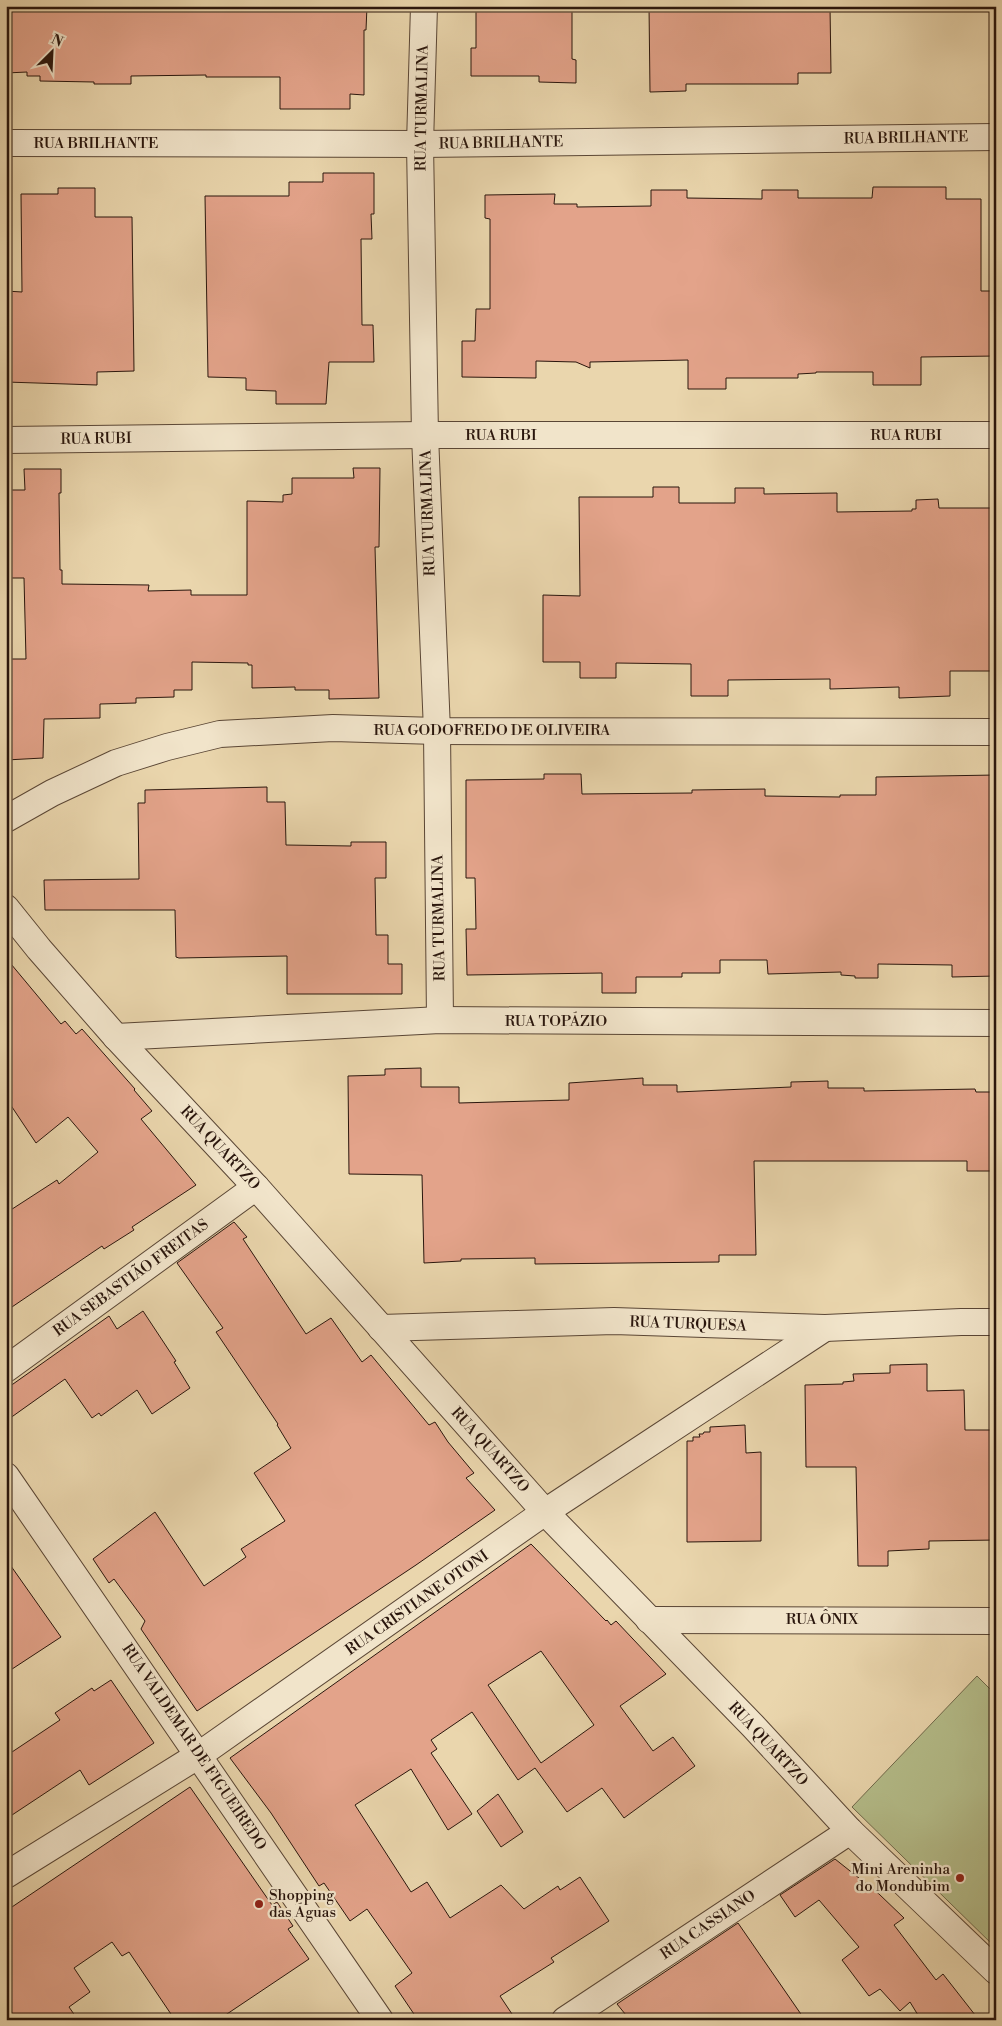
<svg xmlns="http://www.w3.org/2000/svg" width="1002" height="2026" font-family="'Libre Bodoni',serif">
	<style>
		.green { fill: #b5be8b; stroke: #706a4c }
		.building { fill: #e3a38a; stroke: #2a160d; fill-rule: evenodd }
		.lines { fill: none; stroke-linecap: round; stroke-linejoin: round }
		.street-casing { stroke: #5a4635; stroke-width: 28 }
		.street { stroke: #f1e4ca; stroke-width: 26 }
		.poi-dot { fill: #8f2418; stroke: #f1e4ca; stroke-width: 2 }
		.labels { text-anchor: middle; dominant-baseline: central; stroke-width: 4.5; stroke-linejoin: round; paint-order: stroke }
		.street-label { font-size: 15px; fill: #2a160d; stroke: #f1e4ca }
		.poi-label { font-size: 15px; fill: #2a160d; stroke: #f1e4ca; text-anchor: end }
	</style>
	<rect width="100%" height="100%" fill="#ead6ad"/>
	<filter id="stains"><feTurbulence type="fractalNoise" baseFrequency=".004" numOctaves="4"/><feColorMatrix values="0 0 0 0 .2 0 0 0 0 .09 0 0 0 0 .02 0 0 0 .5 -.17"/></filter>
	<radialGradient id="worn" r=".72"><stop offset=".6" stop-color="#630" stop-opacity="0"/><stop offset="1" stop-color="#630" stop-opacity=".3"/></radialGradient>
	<polygon class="green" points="977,1676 996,1695 996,1948 852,1807"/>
	<g class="building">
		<polygon points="6,6 367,6 366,30 364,30 364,95 350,94 350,109 280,109 280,77 206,77 206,75 131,76 131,84 94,84 94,82 40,81 40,76 27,76 27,72 6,73"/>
		<polygon points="476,6 572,6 572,59 576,60 576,83 539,82 539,76 471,76 471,48 476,48"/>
		<polygon points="649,6 830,7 831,73 798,73 798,84 686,84 686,91 650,92"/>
		<polygon points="323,173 374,173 374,214 371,214 372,239 361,239 362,325 373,325 374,362 329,362 326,404 276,404 276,391 246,390 246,378 208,377 205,196 289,196 289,182 323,182"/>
		<polygon points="873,187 946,187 946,199 981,199 981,291 996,291 996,356 921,357 921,385 873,385 873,372 816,372 816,373 798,374 798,378 726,378 726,389 688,389 688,360 590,362 590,368 576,362 536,361 536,378 462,377 462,341 475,341 476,309 490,309 490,219 485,218 485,195 555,194 554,204 577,204 577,207 651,206 651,190 687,190 687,198 762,199 762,190 798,190 798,198 872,198"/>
		<polygon points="58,188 95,188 95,217 132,217 134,371 97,372 97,385 6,382 6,291 22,292 21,194 58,194"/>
		<polygon points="353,468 380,468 379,547 375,547 379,698 329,699 329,690 295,690 295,687 252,688 252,665 248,665 248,663 192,662 192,690 174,690 174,697 136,698 136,703 100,704 100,718 44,719 43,758 6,760 6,659 26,659 24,578 6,578 6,490 25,490 24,469 61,469 61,493 59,493 60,570 62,570 62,584 149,585 148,591 191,590 191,595 247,595 247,501 283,502 283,495 292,494 292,478 354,478"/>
		<polygon points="653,487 679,487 679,503 735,503 735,488 764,488 764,494 837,493 837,512 912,511 912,509 916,509 916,500 938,499 939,508 996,508 996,671 950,671 950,696 899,698 899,687 830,689 830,679 728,680 728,696 691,696 691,664 616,663 616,678 580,678 580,662 543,662 543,595 580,596 579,497 653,497"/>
		<polygon points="544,774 581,774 582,794 692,793 692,790 765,789 765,796 840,797 840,795 876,795 876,777 996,775 996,976 952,977 952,965 878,964 878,978 855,978 855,976 841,975 841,972 768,974 767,960 720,960 720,973 682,973 682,977 636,977 636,993 602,993 602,973 467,975 466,929 476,929 475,878 466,878 466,780 544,779"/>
		<polygon points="267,787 267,802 285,802 286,845 351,846 351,842 386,842 386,878 375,878 376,935 388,935 388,964 402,964 402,994 287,994 287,956 179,958 176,957 175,910 45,910 44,880 139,879 138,803 145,803 145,790"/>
		<polygon points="6,958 61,1024 65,1021 76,1034 82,1029 135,1089 134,1090 152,1111 141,1119 196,1185 132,1227 134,1230 104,1249 102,1246 6,1311 6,1213 57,1180 59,1184 98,1152 68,1117 36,1143 6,1098"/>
		<polygon points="421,1068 421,1087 459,1087 459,1103 569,1100 569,1083 643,1078 643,1085 677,1085 677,1092 791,1087 791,1082 828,1081 828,1088 864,1088 864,1091 975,1089 976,1092 996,1092 996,1171 967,1171 967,1161 754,1161 756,1255 719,1255 719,1262 535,1264 535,1258 461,1259 461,1261 424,1263 422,1175 349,1174 348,1076 385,1075 385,1069"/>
		<polygon points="234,1222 247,1237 243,1239 306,1334 331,1318 362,1362 371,1355 429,1425 435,1422 448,1442 474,1473 466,1478 495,1510 416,1565 197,1711 141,1629 145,1621 114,1579 109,1583 93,1559 155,1512 204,1586 246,1557 241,1549 285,1521 254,1473 291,1448 277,1425 278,1424 216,1332 223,1328 177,1263"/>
		<polygon points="143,1311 176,1361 174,1362 190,1388 152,1414 137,1390 101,1416 99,1413 92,1418 65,1379 6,1421 6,1389 109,1316 117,1329"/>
		<polygon points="927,1364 927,1391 964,1390 965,1430 996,1430 996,1540 929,1541 929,1549 888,1551 888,1566 858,1566 856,1467 806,1467 805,1385 843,1384 843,1382 854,1381 853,1374 890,1373 890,1365"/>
		<polygon points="745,1425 746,1453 761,1452 761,1541 687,1542 687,1441 693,1441 693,1437 700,1437 699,1434 703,1434 704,1432 710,1432 710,1427"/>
		<path d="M531,1544L606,1621L607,1620L611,1625L616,1621L666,1674L620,1706L653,1751L673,1737L695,1766L624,1818L602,1788L567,1812L535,1768L518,1780L472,1712L431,1740L437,1749L431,1753L472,1814L448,1830L411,1769L355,1805L411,1892L427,1882L450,1918L501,1885L524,1909L558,1886L560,1890L580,1877L609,1921L551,1958L554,1962L500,1996L516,2020H418L395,1986L412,1973L367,1909L350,1921L324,1883L319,1886L271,1813L230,1758ZM541,1651L594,1725L541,1763L488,1685Z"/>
		<polygon points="6,1559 61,1637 6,1673"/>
		<polygon points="111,1680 154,1743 89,1785 80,1770 6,1819 6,1756 60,1720 55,1713 92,1688 94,1691"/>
		<polygon points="190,1787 272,1905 277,1902 293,1926 288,1929 309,1959 218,2020 175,2020 129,1952 122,1956 112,1942 74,1968 90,1992 69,2007 78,2020 6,2020 6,1911"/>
		<polygon points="498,1794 523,1832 501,1847 477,1811"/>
		<polygon points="835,1859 879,1894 904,1918 894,1925 936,1980 943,1974 979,2020 921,2020 910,2002 900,2011 880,1989 869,1996 842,1960 859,1947 819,1900 795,1917 780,1895"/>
		<polygon points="738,1923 805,2020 630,2020 617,2004"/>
	</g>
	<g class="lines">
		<g class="street-casing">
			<g id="street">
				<polyline points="424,6 420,144 425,435 437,731 440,1020"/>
				<polyline points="6,143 420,144 996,137"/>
				<polyline points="6,440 425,435 996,435"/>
				<polyline points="6,819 52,793 116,763 167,747 220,734 333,728 437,731 996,732"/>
				<polyline points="6,908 39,949 116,1037 256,1187 545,1512 753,1726 850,1831 996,1971"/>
				<polyline points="116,1037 440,1020 996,1023"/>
				<polyline points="381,1328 614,1321 825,1328 961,1322 996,1322"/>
				<polyline points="6,1369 256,1187"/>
				<polyline points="6,1476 380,2020"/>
				<polyline points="649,1620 996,1621"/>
				<polyline points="6,1875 199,1755 545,1512 825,1328"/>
				<polyline points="565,2020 850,1831"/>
			</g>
		</g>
		<use href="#street" class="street"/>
	</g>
	<g class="poi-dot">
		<circle cx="960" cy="1878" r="5"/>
		<circle cx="259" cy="1904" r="5"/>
	</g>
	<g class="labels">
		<g class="street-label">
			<text transform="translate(422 108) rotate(-89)">RUA TURMALINA</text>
			<text transform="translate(906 138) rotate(-1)">RUA BRILHANTE</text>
			<text x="96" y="143">RUA BRILHANTE</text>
			<text transform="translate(501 143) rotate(-1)">RUA BRILHANTE</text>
			<text x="501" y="435">RUA RUBI</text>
			<text x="906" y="435">RUA RUBI</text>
			<text transform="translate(96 439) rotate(-1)">RUA RUBI</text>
			<text transform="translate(428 513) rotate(-92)">RUA TURMALINA</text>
			<text x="492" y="730">RUA GODOFREDO DE OLIVEIRA</text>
			<text transform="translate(439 918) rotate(-91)">RUA TURMALINA</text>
			<text x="556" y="1021">RUA TOPÁZIO</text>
			<text transform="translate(220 1148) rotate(47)">RUA QUARTZO</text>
			<text transform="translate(131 1278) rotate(-36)">RUA SEBASTIÃO FREITAS</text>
			<text transform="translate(688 1324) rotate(2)">RUA TURQUESA</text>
			<text transform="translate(490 1450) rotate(48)">RUA QUARTZO</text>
			<text transform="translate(417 1603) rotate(-35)">RUA CRISTIANE OTONI</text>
			<text x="822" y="1619">RUA ÔNIX</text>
			<text transform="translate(768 1744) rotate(47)">RUA QUARTZO</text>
			<text transform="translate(194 1747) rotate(56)">RUA VALDEMAR DE FIGUEIREDO</text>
			<text transform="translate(708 1925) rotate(-34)">RUA CASSIANO</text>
		</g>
		<g class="poi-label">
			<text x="950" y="1869">Mini Areninha<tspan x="950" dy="17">do Mondubim</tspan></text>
			<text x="269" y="1895" text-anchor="start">Shopping<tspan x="269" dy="17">das Águas</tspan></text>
		</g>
	</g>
	<rect width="1002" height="2026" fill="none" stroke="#ead6ad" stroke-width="25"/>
	<rect x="8" y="8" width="987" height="2011" fill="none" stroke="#2a160d" stroke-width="2.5"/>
	<rect x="12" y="12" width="977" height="2001" fill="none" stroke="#2a160d"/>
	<g transform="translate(52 52) rotate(24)" stroke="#f1e4ca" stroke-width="4" paint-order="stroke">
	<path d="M0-4L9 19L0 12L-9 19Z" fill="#2a160d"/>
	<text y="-8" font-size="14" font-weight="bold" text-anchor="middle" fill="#2a160d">N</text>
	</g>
	<rect width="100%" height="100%" filter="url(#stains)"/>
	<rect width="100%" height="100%" fill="url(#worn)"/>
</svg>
